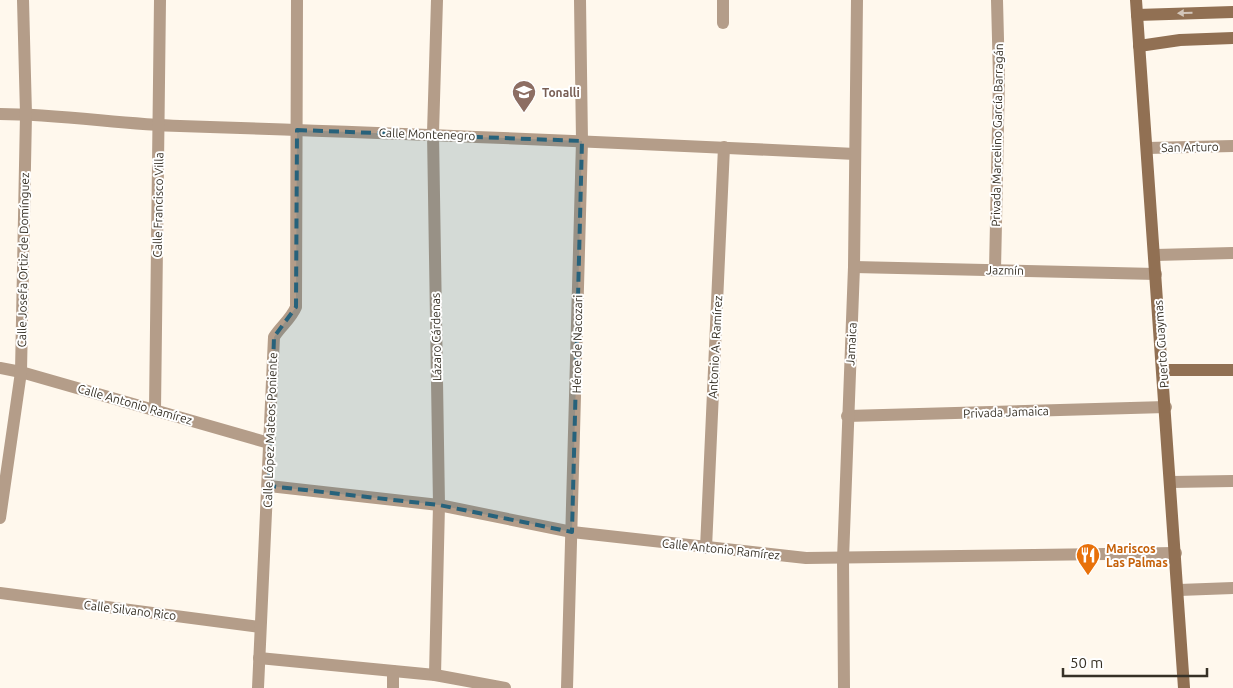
<svg xmlns="http://www.w3.org/2000/svg" width="1233" height="688" font-family="Ubuntu,sans-serif">
	<style>
		.lines { fill: none; stroke-linecap: round; stroke-linejoin: round }
		.street { stroke: #b49d89; stroke-width: 12 }
		.secondary { stroke: #917053; stroke-width: 12 }
		.oneway { fill: #d3c6ba }
		.marked { fill: #27627b; fill-opacity: 0.2; stroke: #27627b; stroke-width: 4; stroke-dasharray: 10 6; stroke-linejoin: round }
		.labels { text-anchor: middle; dominant-baseline: central; stroke-width: 4; stroke-linejoin: round; paint-order: stroke }
		.education-label { font-size: 12px; font-weight: bold; fill: #785e54; stroke: #fff; text-anchor: start }
		.street-label { font-size: 12px; fill: #373126; stroke: #fff }
		.food-label { font-size: 12px; font-weight: bold; fill: #c56008; stroke: #fff; text-anchor: start }
	</style>
	<rect width="100%" height="100%" fill="#fff8ed"/>
	<g class="lines">
		<g class="street">
			<polyline points="723,23 723,0"/>
			<path d="M0,114C60,114 120,124 180,126C405,133 630,143 855,154"/>
			<polyline points="1147,148 1233,146"/>
			<polyline points="1155,255 1233,253"/>
			<polyline points="854,267 1156,274"/>
			<polyline points="995,270 999,78 997,0"/>
			<polyline points="0,368 21,372 269,443"/>
			<polyline points="155,410 160,0"/>
			<polyline points="847,416 1166,407"/>
			<polyline points="1171,482 1233,481"/>
			<polyline points="269,486 439,505 572,532 806,558 1176,553"/>
			<polyline points="0,518 21,372 26,114 23,0"/>
			<polyline points="706,548 724,147"/>
			<polyline points="1179,590 1233,588"/>
			<polyline points="0,593 260,627"/>
			<polyline points="259,658 435,675 505,688"/>
			<polyline points="435,675 439,505 433,133 437,0"/>
			<path d="M258,688L274,337C281,326 291,319 296,307L297,0"/>
			<polyline points="393,688 393,671"/>
			<polyline points="567,688 582,141 580,0"/>
			<polyline points="844,688 843,559 854,267 857,0"/>
		</g>
		<g class="secondary">
			<polyline points="1136,0 1184,688"/>
			<polyline points="1137,15 1233,12"/>
			<polyline points="1139,46 1180,40 1233,38"/>
			<polyline points="1163,370 1233,370"/>
		</g>
	</g>
	<defs><path id="oneway-solid" d="M-6-.8H1V-3.2L6.5 0L1 3.2V.8H-6Z" transform="scale(1.25)"/></defs>
	<use class="oneway" href="#oneway-solid" transform="translate(1185 13) rotate(179)"/>
	<path class="marked" d="M297,130L582,141L572,532L439,505L269,486L274,337L296,307Z"/>
	<defs>
		<g id="school-pin" transform="scale(1.25)"><path d="M0 17L-7.5 6A9.5 9.5 0 1 1 7.5 6Z" fill="#8d6e63" stroke="#fff"/><path d="M0-5L7-2L0 1L-7-2ZM-4 1L0 2.5L4 1V4Q0 6-4 4Z" fill="#fff"/></g>
		<g id="restaurant-pin" transform="scale(1.25)"><path d="M0 17L-7.5 6A9.5 9.5 0 1 1 7.5 6Z" fill="#e8710a" stroke="#fff"/><path d="M-5-6h1v4h1v-4h1v4h1v-4h1v5L-1.5 .5V6h-2V.5L-5-1ZM5-6V6H3V1.5H1.5Q1.5-4 5-6Z" fill="#fff"/></g>
	</defs>
	<g fill-rule="evenodd">
		<use href="#school-pin" x="524" y="92"/>
		<use href="#restaurant-pin" x="1088" y="555"/>
	</g>
	<g class="labels">
		<g class="education-label">
			<text x="542" y="92">Tonalli</text>
		</g>
		<g class="street-label">
			<text transform="translate(427 134) rotate(2)">Calle Montenegro</text>
			<text transform="translate(997 135) rotate(-89)">Privada Marcelino García Barragán</text>
			<text transform="translate(1190 147) rotate(-1)">San Arturo</text>
			<text transform="translate(158 205) rotate(-89)">Calle Francisco Villa</text>
			<text transform="translate(23 260) rotate(-89)">Calle Josefa Ortiz de Domínguez</text>
			<text transform="translate(1005 270) rotate(1)">Jazmín</text>
			<text transform="translate(436 337) rotate(-91)">Lázaro Cárdenas</text>
			<text transform="translate(577 344) rotate(-89)">Héroe de Nacozari</text>
			<text transform="translate(851 344) rotate(-87)">Jamaica</text>
			<text transform="translate(1161 344) rotate(-94)">Puerto Guaymas</text>
			<text transform="translate(715 347) rotate(-87)">Antonio A. Ramírez</text>
			<text transform="translate(135 404) rotate(16)">Calle Antonio Ramírez</text>
			<text transform="translate(1006 412) rotate(-2)">Privada Jamaica</text>
			<text transform="translate(270 430) rotate(-88)">Calle López Mateos Poniente</text>
			<text transform="translate(721 549) rotate(6)">Calle Antonio Ramírez</text>
			<text transform="translate(130 610) rotate(7)">Calle Silvano Rico</text>
		</g>
		<g class="food-label">
			<text x="1106" y="548">Mariscos<tspan x="1106" dy="14">Las Palmas</tspan></text>
		</g>
	</g>
	<path d="M1063 668v8h144v-8" fill="none" stroke="#373126" stroke-width="2.5"/>
	<text x="1070" y="668" font-size="15" fill="#373126" stroke="#ffffff" stroke-width="4" paint-order="stroke">50 m</text>
</svg>
